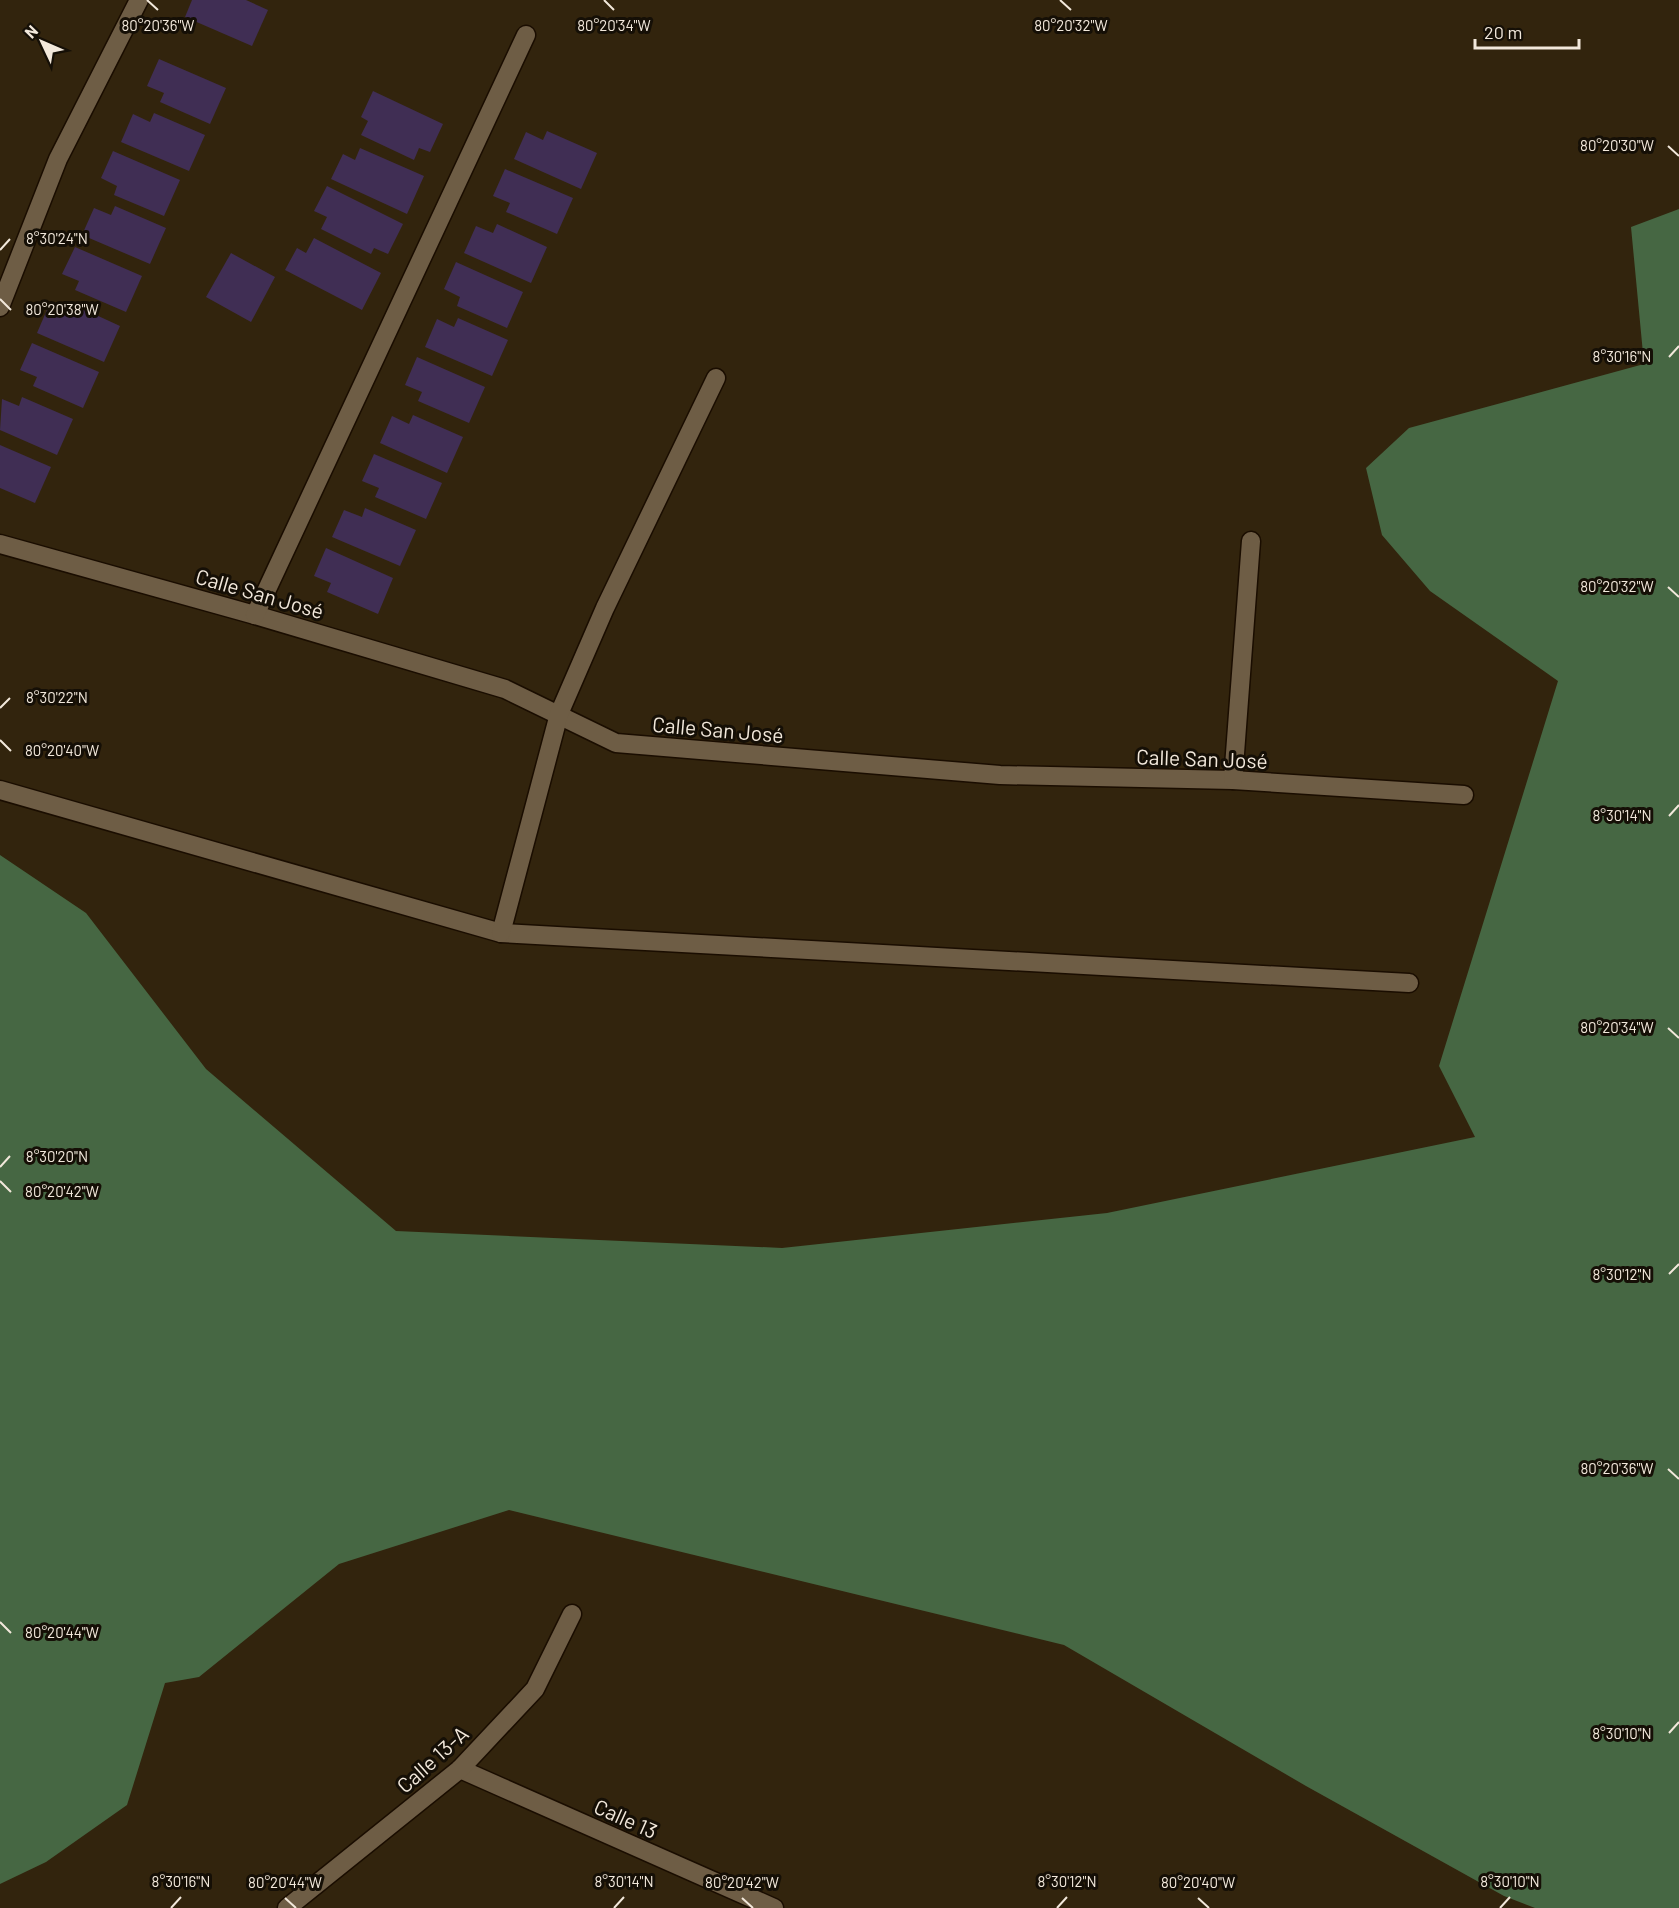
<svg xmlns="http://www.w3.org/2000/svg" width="1679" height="1908" font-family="Barlow,sans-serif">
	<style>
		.forest { fill: #466743 }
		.building { fill: #402e54 }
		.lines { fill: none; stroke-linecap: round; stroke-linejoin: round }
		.minor-casing { stroke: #1a0d00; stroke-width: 21 }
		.minor { stroke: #6e5d45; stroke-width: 18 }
		.ticks { fill: none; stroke: #f2e8db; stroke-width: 2 }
		.labels { text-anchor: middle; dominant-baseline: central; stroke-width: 6; stroke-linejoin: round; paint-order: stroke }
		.street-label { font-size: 21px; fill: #f2e8db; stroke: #150f06 }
		.ticks-label { font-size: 15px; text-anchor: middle; fill: #f2e8db; stroke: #150f06; stroke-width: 6; stroke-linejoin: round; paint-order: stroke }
	</style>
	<rect width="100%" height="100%" fill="#32240d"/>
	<polygon class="forest" points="1679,209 1679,1908 1535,1908 1504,1896 1306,1786 1064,1645 509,1510 339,1564 199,1677 165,1683 127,1805 46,1862 0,1884 0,855 86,913 206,1069 396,1231 782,1248 1107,1213 1475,1137 1439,1066 1558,681 1430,591 1382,535 1366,468 1409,428 1644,364 1631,227"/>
	<g class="building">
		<polygon points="192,0 246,0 268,10 252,46 185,17"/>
		<polygon points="159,59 226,88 210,124 160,102 164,93 147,86"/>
		<polygon points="373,91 443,124 430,152 419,148 414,160 361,135 368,121 361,117"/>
		<polygon points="154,113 205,135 189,171 121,142 133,114 150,122"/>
		<polygon points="547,131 597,153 581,189 514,159 526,132 543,140"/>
		<polygon points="360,148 424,176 407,214 331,179 343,154 355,160"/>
		<polygon points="113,151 180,180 164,216 114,195 117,186 101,178"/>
		<polygon points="505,169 573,198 557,234 506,212 510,203 493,196"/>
		<polygon points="327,186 403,224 388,254 374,248 371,254 321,229 327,217 314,211"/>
		<polygon points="115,206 166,228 150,264 82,235 94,208 111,215"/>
		<polygon points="497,224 547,247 531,283 464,253 476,226 493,233"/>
		<polygon points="314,238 381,273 362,310 285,270 297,248 306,253"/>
		<polygon points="75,247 142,276 126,312 75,290 79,281 62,274"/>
		<polygon points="231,253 275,277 251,322 206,297"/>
		<polygon points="456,262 523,292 507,328 457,306 460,297 444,289"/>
		<polygon points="70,303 120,326 104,362 37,333 49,305 66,312"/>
		<polygon points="458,318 508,340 492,376 425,347 437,319 454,327"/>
		<polygon points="32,343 99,372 83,408 33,386 37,377 20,370"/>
		<polygon points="417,357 485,387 469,423 418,401 422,392 405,385"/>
		<polygon points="22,397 73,419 57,455 0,430 2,399 19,406"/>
		<polygon points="413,415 463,437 447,473 380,443 392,416 409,424"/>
		<polygon points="0,445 51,467 35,503 0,488"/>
		<polygon points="374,454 442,483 426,519 375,497 379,488 362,481"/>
		<polygon points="365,508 416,530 400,566 332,537 344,510 362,517"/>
		<polygon points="326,548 393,578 378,614 327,592 331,583 314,576"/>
	</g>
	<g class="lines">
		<g class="minor-casing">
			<g id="minor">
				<polyline points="0,307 58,159 139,0"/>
				<polyline points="0,544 255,615 505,689 616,743 1000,775 1233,780 1464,795"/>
				<polyline points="255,615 526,35"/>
				<polyline points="1233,780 1251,541"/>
				<polyline points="0,790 501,933 1409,983"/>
				<polyline points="501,933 559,714 605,608 716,378"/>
				<polyline points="460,1769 774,1908"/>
				<polyline points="287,1908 460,1769 535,1689 572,1614"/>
			</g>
		</g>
		<use href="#minor" class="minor"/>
	</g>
	<path class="ticks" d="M147,0L158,10M604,0L614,10M1060,0L1071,10M1668,146L1679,156M0,250L10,239M0,299L11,310M1669,357L1679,346M1668,587L1679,597M0,708L10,698M0,740L11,751M1669,816L1679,805M1668,1028L1679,1038M0,1167L10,1156M0,1181L11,1192M1669,1274L1679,1264M1668,1469L1679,1479M0,1622L11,1633M1669,1733L1679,1722M285,1898L296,1908M742,1898L753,1908M1198,1898L1209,1908M171,1908L181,1897M614,1908L624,1897M1057,1908L1067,1897M1500,1908L1510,1897"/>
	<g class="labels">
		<g class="street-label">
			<text transform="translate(260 593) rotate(16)">Calle San José</text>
			<text transform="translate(718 729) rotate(5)">Calle San José</text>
			<text transform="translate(1202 758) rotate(2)">Calle San José</text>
			<text transform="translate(432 1759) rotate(-42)">Calle 13-A</text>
			<text transform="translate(626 1818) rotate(24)">Calle 13</text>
		</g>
	</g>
	<g class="ticks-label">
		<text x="158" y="31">80°20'36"W</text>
		<text x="614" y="31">80°20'34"W</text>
		<text x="1071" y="31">80°20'32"W</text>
		<text x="1617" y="151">80°20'30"W</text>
		<text x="57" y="244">8°30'24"N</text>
		<text x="62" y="315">80°20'38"W</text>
		<text x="1622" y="362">8°30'16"N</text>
		<text x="1617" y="592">80°20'32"W</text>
		<text x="57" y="703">8°30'22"N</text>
		<text x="62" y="756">80°20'40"W</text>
		<text x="1622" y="821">8°30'14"N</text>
		<text x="1617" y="1033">80°20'34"W</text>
		<text x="57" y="1162">8°30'20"N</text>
		<text x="62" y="1197">80°20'42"W</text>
		<text x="1622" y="1280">8°30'12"N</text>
		<text x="1617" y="1474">80°20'36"W</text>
		<text x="62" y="1638">80°20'44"W</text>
		<text x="1622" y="1739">8°30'10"N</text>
		<text x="181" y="1887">8°30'16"N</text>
		<text x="624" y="1887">8°30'14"N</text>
		<text x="1067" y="1887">8°30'12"N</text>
		<text x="1510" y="1887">8°30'10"N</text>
		<text x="285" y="1888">80°20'44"W</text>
		<text x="742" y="1888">80°20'42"W</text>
		<text x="1198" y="1888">80°20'40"W</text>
	</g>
	<g transform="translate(42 42) rotate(314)" stroke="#150f06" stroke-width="4.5" paint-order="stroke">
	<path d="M0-4.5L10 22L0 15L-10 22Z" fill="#f2e8db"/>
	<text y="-9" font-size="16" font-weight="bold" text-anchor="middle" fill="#f2e8db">N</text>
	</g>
	<path d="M1475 39v9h104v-9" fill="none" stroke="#f2e8db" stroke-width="3"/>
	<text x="1484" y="39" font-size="18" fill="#f2e8db" stroke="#150f06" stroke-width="4.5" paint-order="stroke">20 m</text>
</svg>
